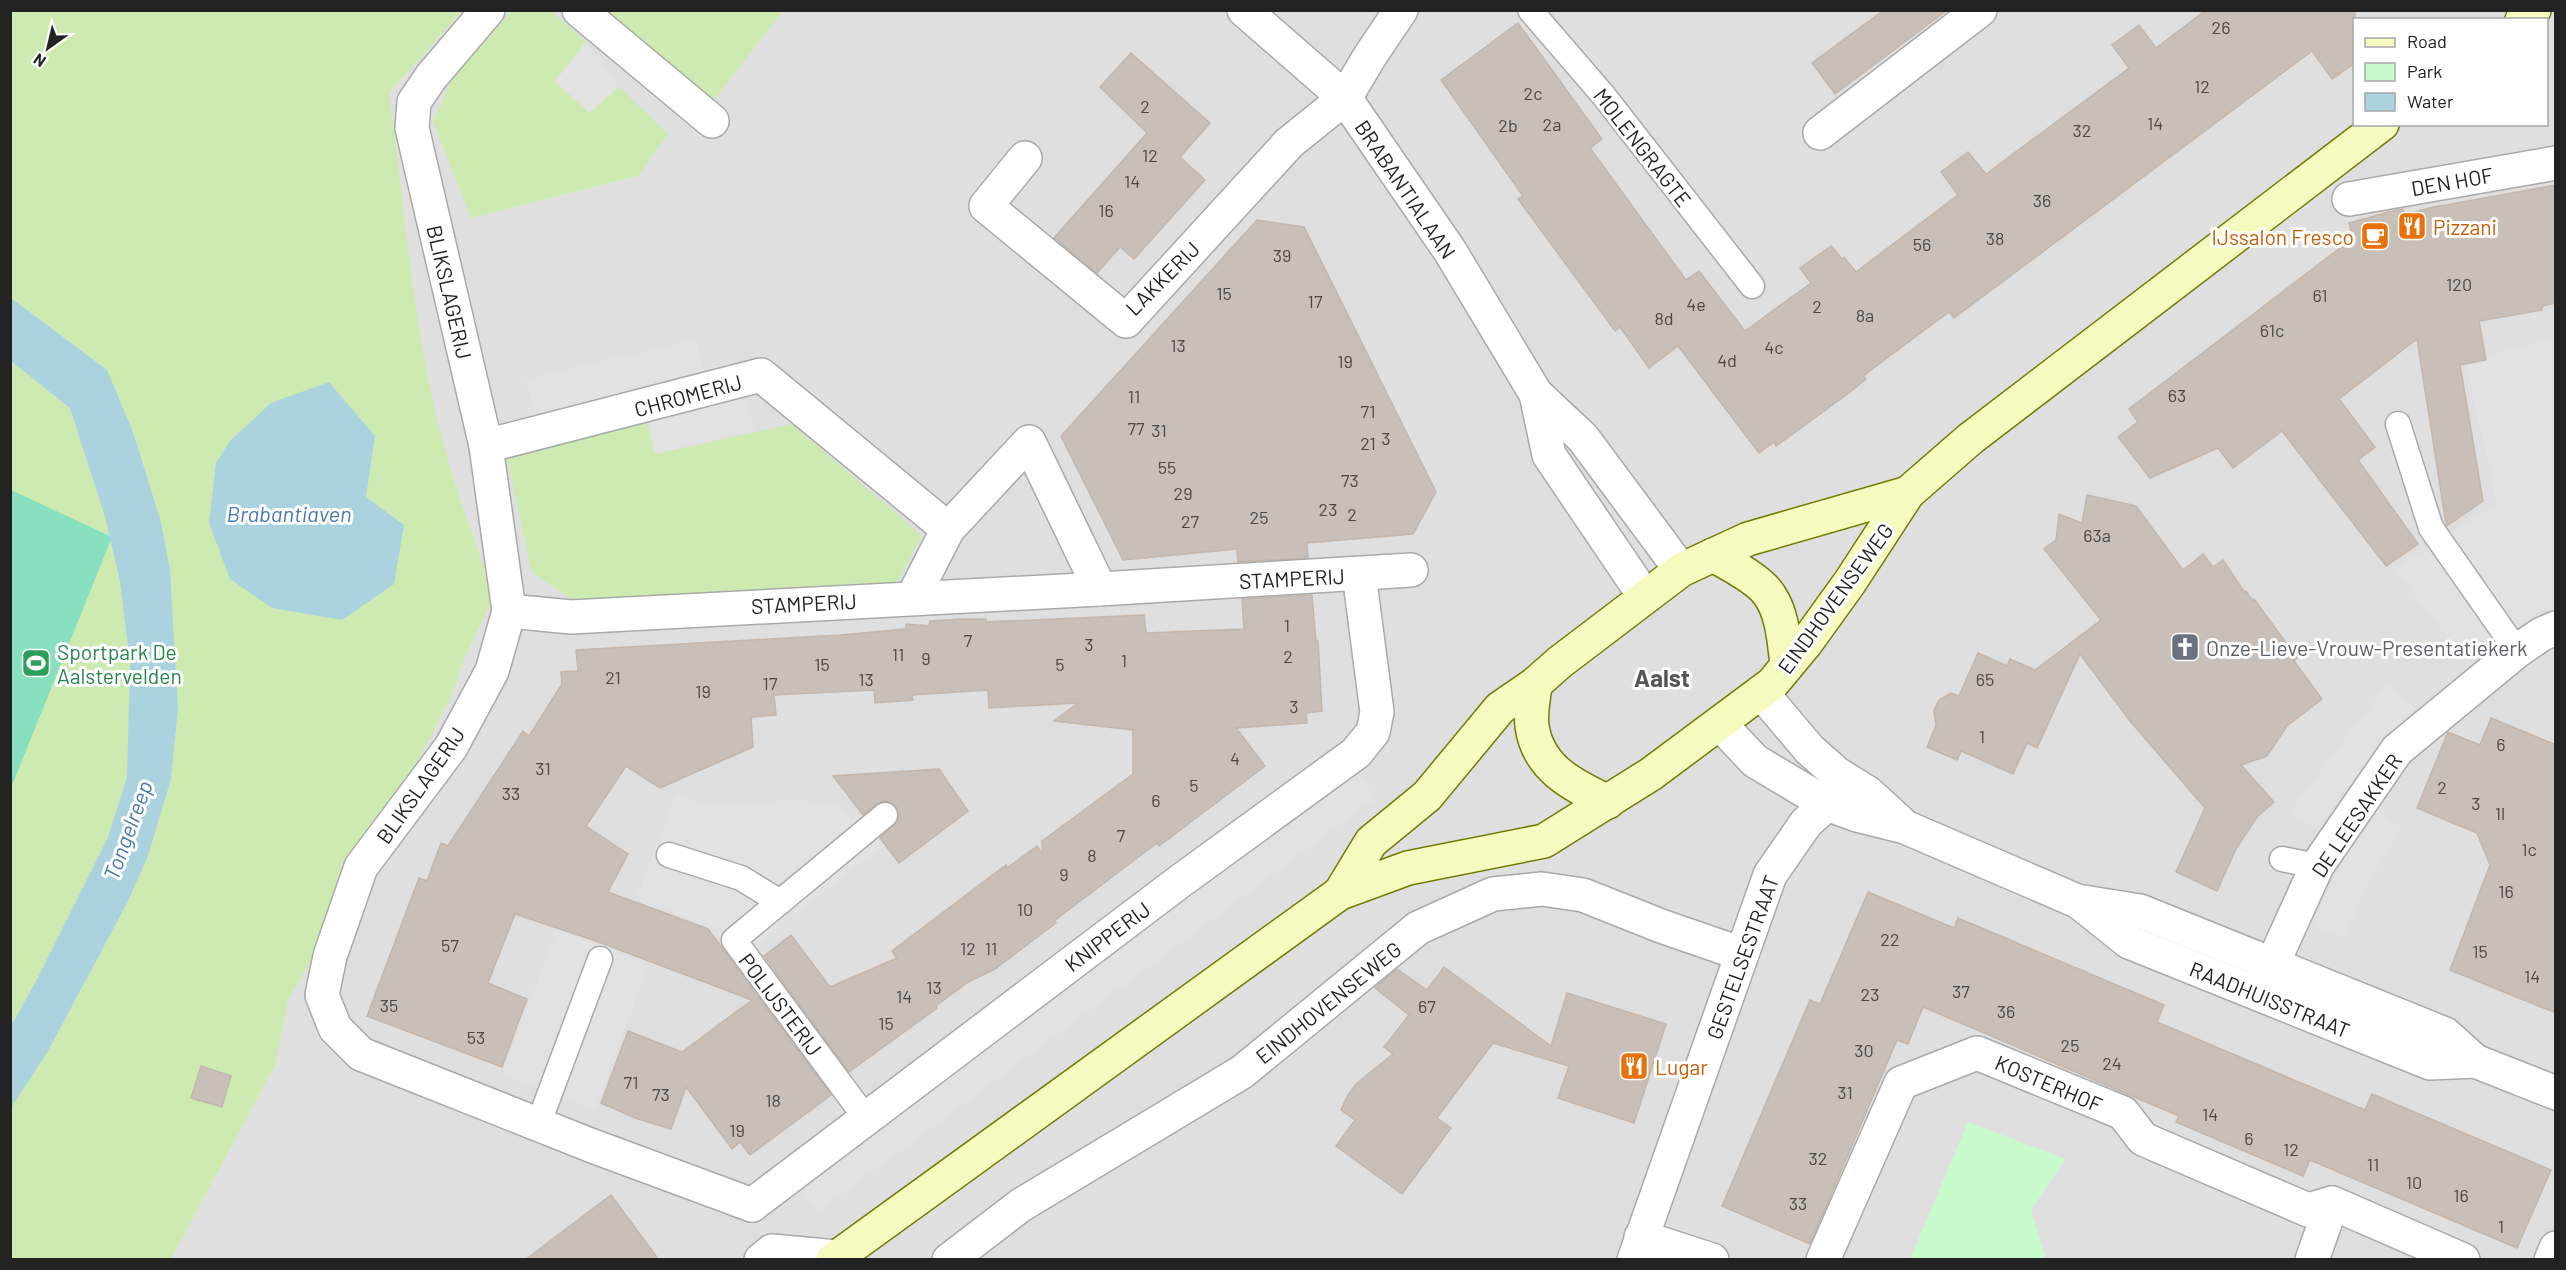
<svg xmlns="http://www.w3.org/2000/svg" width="2566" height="1270" font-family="Barlow,sans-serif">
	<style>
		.residential { fill: #e0dfdf; fill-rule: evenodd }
		.grass { fill: #cdebb0; fill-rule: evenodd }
		.park { fill: #c8facc }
		.pitch { fill: #88e0be }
		.parking { fill: #e2e2e2 }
		.water { fill: #aad3df }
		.building { fill: #c7bfb8; stroke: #c4b6ab; stroke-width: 1.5 }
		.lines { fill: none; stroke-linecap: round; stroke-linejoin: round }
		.service-casing { stroke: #a9a9a9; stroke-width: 27 }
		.pedestrian-casing { stroke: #a9a9a9; stroke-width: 36 }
		.minor-casing { stroke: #a9a9a9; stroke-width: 36 }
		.tertiary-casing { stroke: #a9a9a9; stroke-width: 36 }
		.secondary-casing { stroke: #707d05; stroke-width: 36 }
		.service { stroke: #fff; stroke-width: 24 }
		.pedestrian { stroke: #fff; stroke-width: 33 }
		.minor { stroke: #fff; stroke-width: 33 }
		.tertiary { stroke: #fff; stroke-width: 33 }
		.secondary { stroke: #f7fabf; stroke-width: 33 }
		.labels { text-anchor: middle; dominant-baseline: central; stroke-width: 6; stroke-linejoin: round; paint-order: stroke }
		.number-label { font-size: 18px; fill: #4b4948 }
		.street-label { font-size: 21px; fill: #222; stroke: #fff }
		.food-label { font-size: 21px; fill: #c56008; stroke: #fff; text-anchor: start }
		.worship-label { font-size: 21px; fill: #5b616d; stroke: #fff; text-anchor: start }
		.leisure-label { font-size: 21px; fill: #27864d; stroke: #fff; text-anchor: start }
		.water-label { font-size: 22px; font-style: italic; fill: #4a7aab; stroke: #fff }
		.quarter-label { font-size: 24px; font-weight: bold; fill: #555; stroke: #fff }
	</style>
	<rect width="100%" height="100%" fill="#f2efe9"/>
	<path class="residential" d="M11,11H2555V1259H11ZM2354,20H2546V124H2354Z"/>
	<g class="grass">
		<path d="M10,11H462L389,93C404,204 412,318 439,427C453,485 475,540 494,596L464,659L451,697L349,893L288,1000L275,1065L171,1259H11V1108L48,1051L127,903L148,856L171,779L178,709L170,570L161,522L133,432L107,370L11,298ZM375,436L366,497L404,525L210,523L216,463Z"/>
		<polygon points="512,11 551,11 586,42 555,81 589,113 619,87 668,134 638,176 471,218 433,121 455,73"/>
		<polygon points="601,11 783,11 713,101"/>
		<polygon points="11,361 70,408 105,517 120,581 130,663 127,777 108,837 36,981 11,1026"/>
		<polygon points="647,422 655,454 792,424 922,536 895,586 573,600 532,573 507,458"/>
	</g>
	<polygon class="park" points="1968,1122 2066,1159 2031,1210 2046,1259 1910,1259"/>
	<polygon class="pitch" points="11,490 112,537 11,788 10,490"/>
	<g class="parking">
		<polygon points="586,42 619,87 589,113 555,81"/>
		<polygon points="2555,338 2555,606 2545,609 2466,660 2395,570 2497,503 2465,361"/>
		<polygon points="696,339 712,406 746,399 754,430 655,454 640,392 534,418 526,379"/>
		<polygon points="2389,682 2414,707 2355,776 2319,830 2289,813"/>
		<polygon points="1357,772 1376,798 818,1212 799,1186"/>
		<polygon points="676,795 711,807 796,799 840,805 852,820 877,804 904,816 899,833 757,943 636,899"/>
		<polygon points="2375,808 2401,828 2364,890 2345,938 2311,926 2342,860"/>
		<polygon points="557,930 649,965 595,1110 502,1075"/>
	</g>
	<g class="water">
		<polygon points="11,298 107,370 133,432 161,522 170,570 178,709 171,779 148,856 127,903 48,1051 11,1108 11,1026 36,981 108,837 127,777 130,663 120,581 105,517 70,408 11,361"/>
		<polygon points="329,382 375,436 366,497 404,525 394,584 342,620 272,608 230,579 209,523 216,463 230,441 271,403"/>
	</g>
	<g class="building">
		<polygon points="1884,10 1947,10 1835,94 1812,63"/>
		<polygon points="2206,10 2355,10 2355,63 2332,79 2312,51 1954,318 1949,312 1863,376 1866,379 1849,393 1776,446 1774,442 1759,453 1678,346 1649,368 1620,327 1615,331 1518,199 1523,196 1441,80 1518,23 1602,139 1590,148 1686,280 1699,271 1745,331 1811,283 1800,268 1831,246 1842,259 1844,257 1856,272 1958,195 1941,172 1968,152 1986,174 2129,68 2112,45 2139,25 2156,48"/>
		<polygon points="1131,53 1210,123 1180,157 1205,180 1134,259 1120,247 1097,273 1054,238 1147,133 1100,87"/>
		<polygon points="2556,185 2556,303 2542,306 2542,310 2479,321 2486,360 2460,365 2483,501 2447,526 2446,524 2417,339 2339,399 2375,447 2358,460 2418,544 2386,566 2282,431 2233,468 2218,448 2150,478 2118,437 2138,422 2129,409 2353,238 2349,223 2388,212 2403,209 2404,215 2429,208"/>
		<polygon points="1257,220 1304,227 1436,492 1413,534 1307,543 1308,558 1238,562 1237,549 1123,560 1061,436"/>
		<polygon points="2087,495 2136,506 2183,570 2203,554 2213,567 2223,560 2245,593 2246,591 2253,601 2254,599 2284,640 2297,658 2294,661 2322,699 2287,726 2267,756 2241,765 2274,802 2257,817 2236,849 2217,891 2176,872 2205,808 2130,721 2080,654 2037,748 2027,743 2013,774 1961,751 1957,760 1927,747 1936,725 1934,710 1939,700 1951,693 1959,696 1978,653 2007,666 2010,659 2035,670 2101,620 2044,549 2056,540 2059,514 2082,523"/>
		<polygon points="1312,595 1316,641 1318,641 1322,711 1306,713 1307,723 1236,728 1265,766 1159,846 1157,843 1054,921 1056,923 995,969 968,982 936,1006 937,1008 849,1072 764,956 791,935 830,987 897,958 892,951 1006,865 1007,868 1037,846 1043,854 1042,841 1133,774 1133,730 1054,721 1078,703 989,708 988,690 912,695 913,700 875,703 874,690 774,695 776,715 751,717 753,747 660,788 626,766 586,826 628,854 608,892 708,929 831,1095 750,1155 740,1142 732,1149 686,1087 671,1129 635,1118 601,1103 628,1031 682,1052 752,1000 596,941 515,914 488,983 527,999 502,1067 367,1016 419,878 427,881 441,843 448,846 523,731 529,736 562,684 561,672 578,671 576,650 840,635 906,629 906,624 929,626 930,621 962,619 986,619 986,622 1144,615 1146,633 1244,629 1242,599"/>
		<polygon points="2491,718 2556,745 2556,1013 2450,970 2490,865 2477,833 2417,808 2448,732 2480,745"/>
		<polygon points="939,769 968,811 899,863 880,838 898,820 899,813 896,806 889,802 882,801 863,815 833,776"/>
		<polygon points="1868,892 1954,928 1958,918 2164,1005 2157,1022 2365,1110 2372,1094 2551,1170 2517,1248 2310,1160 2303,1176 2176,1122 2179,1116 1923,1007 1908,1044 1897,1040 1810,1244 1722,1206 1810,1000 1820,1004"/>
		<polygon points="1444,967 1551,1046 1567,993 1666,1024 1634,1123 1558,1098 1569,1066 1493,1043 1437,1118 1451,1128 1402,1194 1336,1146 1355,1120 1341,1110 1348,1095 1357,1083 1393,1054 1384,1047 1409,1015 1375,988 1397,969 1427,990"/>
		<polygon points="201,1066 231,1076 222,1107 191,1098"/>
		<polygon points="611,1195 659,1260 525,1260"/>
	</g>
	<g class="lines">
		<g class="service-casing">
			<g id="service">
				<polyline points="1530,10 1604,96 1752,286"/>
				<polyline points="2398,424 2431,528 2517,651"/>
				<polyline points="669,855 741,878 780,902"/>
				<polyline points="2282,859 2317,866"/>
				<polyline points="865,1117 734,940 885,815"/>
				<polyline points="538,1125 600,959"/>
			</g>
		</g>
		<g class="pedestrian-casing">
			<polyline id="pedestrian" points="2349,199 2556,163"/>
		</g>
		<g class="minor-casing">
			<g id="minor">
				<polyline points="488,10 431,77 414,102 412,128 486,446 509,611 492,671 451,747 361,867 330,956 322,995 335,1028 361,1054 590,1145 752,1205"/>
				<polyline points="579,10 712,121"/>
				<polyline points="1820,133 1980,10"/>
				<polyline points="1025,158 986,206 1126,321 1289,143 1345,98 1370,56 1401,10"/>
				<polyline points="486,446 761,375 948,529"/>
				<polyline points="913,597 948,529 1029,442 1100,589"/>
				<polyline points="509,611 571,617 1100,589 1411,570"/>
				<polyline points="1761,692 1809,749 1836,773 1868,793 1904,826"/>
				<polyline points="1720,724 1755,761 1827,804 1857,815 1905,827 2077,901 2140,911 2445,1034 2475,1061 2556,1093"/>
				<polyline points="2079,902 2129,942 2430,1063 2475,1061"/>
				<polyline points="2259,994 2317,866 2397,750 2517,651 2542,634 2556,628"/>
				<polyline points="752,1205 1179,882 1356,753 1373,732 1377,712 1359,574"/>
				<polyline points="1641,1237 1712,1260"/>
				<polyline points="761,1260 772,1251 837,1257"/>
				<polyline points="949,1260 1021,1205 1242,1072 1418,928 1493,894 1542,889 1583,895 1661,926 1742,954"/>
				<polyline points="1634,1260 1770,875 1806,823 1827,804"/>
				<polyline points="1823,1260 1901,1083 1977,1053 2123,1113 2143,1139 2308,1210 2332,1203 2463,1260"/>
				<polyline points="2312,1260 2332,1203"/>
				<polyline points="2551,1260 2556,1248"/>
			</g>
		</g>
		<g class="tertiary-casing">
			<g id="tertiary">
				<polyline points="1244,10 1345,98 1450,251 1536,394 1583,438 1681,570"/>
				<polyline points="1536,394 1549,455 1645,597"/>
			</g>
		</g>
		<g class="secondary-casing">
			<g id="secondary">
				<polyline points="2522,20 2534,10"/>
				<path d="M1713,555C1729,564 1761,580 1770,596C1783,615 1784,642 1787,664"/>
				<path d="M1535,684C1534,697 1530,713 1532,726C1538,769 1573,785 1608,802"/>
				<polyline points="1340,893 1371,842 1427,796 1500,708 1535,684 1560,662 1681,570 1748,539 1908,493"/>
				<polyline points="833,1260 1340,893 1408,868 1544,841 1651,774 1772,684 1806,643 1850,582 1908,493 1970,439 2382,124"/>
			</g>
		</g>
		<use href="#service" class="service"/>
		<use href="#pedestrian" class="pedestrian"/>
		<use href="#minor" class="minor"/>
		<use href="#tertiary" class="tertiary"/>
		<use href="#secondary" class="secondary"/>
	</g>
	<defs>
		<g id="restaurant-square" transform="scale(1.5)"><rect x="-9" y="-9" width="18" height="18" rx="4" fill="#e8710a" stroke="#fff"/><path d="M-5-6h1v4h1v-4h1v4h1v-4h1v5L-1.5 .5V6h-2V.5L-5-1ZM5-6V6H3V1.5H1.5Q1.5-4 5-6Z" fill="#fff"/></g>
		<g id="cafe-square" transform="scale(1.5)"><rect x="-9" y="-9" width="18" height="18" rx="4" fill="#e8710a" stroke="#fff"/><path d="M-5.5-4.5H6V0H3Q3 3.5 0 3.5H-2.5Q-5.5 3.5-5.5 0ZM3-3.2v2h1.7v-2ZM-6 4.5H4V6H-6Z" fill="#fff"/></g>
		<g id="church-square" transform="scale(1.5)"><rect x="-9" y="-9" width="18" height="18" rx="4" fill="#6b7280" stroke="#fff"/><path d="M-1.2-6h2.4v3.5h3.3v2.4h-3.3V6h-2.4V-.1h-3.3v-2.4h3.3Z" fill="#fff"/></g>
		<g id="stadium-square" transform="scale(1.5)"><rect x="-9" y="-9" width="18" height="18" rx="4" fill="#2e9e5b" stroke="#fff"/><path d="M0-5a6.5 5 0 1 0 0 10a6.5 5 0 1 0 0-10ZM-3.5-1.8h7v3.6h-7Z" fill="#fff"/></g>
	</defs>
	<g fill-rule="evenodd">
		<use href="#restaurant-square" x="2412" y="226"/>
		<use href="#cafe-square" x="2375" y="236"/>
		<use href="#church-square" x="2185" y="647"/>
		<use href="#stadium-square" x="36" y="663"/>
		<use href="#restaurant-square" x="1634" y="1066"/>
	</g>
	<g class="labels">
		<g class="number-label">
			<text x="2221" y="27">26</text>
			<text x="2202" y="86">12</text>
			<text x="1533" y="93">2c</text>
			<text x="1145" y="106">2</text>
			<text x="2155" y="123">14</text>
			<text x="1552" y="124">2a</text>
			<text x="1508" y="125">2b</text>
			<text x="2082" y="130">32</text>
			<text x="1150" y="155">12</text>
			<text x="1132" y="181">14</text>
			<text x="2042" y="200">36</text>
			<text x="1106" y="210">16</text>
			<text x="1995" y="238">38</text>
			<text x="1922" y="244">56</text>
			<text x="1282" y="255">39</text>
			<text x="2459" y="284">120</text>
			<text x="1224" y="293">15</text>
			<text x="2320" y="295">61</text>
			<text x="1315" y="301">17</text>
			<text x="1696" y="304">4e</text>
			<text x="1817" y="306">2</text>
			<text x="1865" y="315">8a</text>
			<text x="1664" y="318">8d</text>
			<text x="2272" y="330">61c</text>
			<text x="1178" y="345">13</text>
			<text x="1774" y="347">4c</text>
			<text x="1727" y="360">4d</text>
			<text x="1345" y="361">19</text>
			<text x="2177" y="395">63</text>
			<text x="1134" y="396">11</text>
			<text x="1368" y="411">71</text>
			<text x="1136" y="428">77</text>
			<text x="1159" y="430">31</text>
			<text x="1386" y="438">3</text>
			<text x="1368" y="443">21</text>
			<text x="1167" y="467">55</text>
			<text x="1350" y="480">73</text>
			<text x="1183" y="493">29</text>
			<text x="1328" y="509">23</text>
			<text x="1352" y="514">2</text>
			<text x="1259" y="517">25</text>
			<text x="1190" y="521">27</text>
			<text x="2097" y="535">63a</text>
			<text x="1287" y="625">1</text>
			<text x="968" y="640">7</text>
			<text x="1089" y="644">3</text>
			<text x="898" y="654">11</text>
			<text x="1288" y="656">2</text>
			<text x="926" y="658">9</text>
			<text x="1124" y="660">1</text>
			<text x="822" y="664">15</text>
			<text x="1060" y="664">5</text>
			<text x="613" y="677">21</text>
			<text x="866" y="679">13</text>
			<text x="1985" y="679">65</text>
			<text x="770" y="683">17</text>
			<text x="703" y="691">19</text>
			<text x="1294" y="706">3</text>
			<text x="1982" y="736">1</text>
			<text x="2501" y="744">6</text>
			<text x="1235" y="758">4</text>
			<text x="543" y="768">31</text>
			<text x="1194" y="785">5</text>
			<text x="2442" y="787">2</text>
			<text x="511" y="793">33</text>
			<text x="1156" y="800">6</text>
			<text x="2476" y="803">3</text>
			<text x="2500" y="813">1l</text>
			<text x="1121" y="835">7</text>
			<text x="2529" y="849">1c</text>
			<text x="1092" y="855">8</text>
			<text x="1064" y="874">9</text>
			<text x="2506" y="891">16</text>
			<text x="1025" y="909">10</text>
			<text x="1890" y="939">22</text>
			<text x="450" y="945">57</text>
			<text x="968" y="948">12</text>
			<text x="991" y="948">11</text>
			<text x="2480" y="951">15</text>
			<text x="2532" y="976">14</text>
			<text x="934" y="987">13</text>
			<text x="1961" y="991">37</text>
			<text x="1870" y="994">23</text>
			<text x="904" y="996">14</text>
			<text x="389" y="1005">35</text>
			<text x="1427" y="1006">67</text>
			<text x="2006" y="1011">36</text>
			<text x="886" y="1023">15</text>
			<text x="476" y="1037">53</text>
			<text x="2070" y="1045">25</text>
			<text x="1864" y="1050">30</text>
			<text x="2112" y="1063">24</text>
			<text x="631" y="1082">71</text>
			<text x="1845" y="1092">31</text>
			<text x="661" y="1094">73</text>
			<text x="773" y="1100">18</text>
			<text x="2210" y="1114">14</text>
			<text x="737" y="1130">19</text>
			<text x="2249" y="1138">6</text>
			<text x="2291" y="1149">12</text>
			<text x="1818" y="1158">32</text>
			<text x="2373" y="1164">11</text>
			<text x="2414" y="1182">10</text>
			<text x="2461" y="1195">16</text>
			<text x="1798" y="1203">33</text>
			<text x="2501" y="1226">1</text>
		</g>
		<g class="street-label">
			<text transform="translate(1643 147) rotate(52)">MOLENGRAGTE</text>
			<text transform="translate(2452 181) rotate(-10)">DEN HOF</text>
			<text transform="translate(1406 189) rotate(56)">BRABANTIALAAN</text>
			<text transform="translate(1162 278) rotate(-45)">LAKKERIJ</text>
			<text transform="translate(450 292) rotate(77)">BLIKSLAGERIJ</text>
			<text transform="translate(688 395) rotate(-15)">CHROMERIJ</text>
			<text transform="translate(1292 578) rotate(-3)">STAMPERIJ</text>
			<text transform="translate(1835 598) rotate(-54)">EINDHOVENSEWEG</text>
			<text transform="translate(804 603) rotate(-3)">STAMPERIJ</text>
			<text transform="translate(420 785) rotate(-55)">BLIKSLAGERIJ</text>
			<text transform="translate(2356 815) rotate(-56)">DE LEESAKKER</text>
			<text transform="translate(1107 936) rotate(-37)">KNIPPERIJ</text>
			<text transform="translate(1742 957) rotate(-70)">GESTELSESTRAAT</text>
			<text transform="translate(2270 999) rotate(22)">RAADHUISSTRAAT</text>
			<text transform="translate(1328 1002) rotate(-39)">EINDHOVENSEWEG</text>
			<text transform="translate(781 1004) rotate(53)">POLIJSTERIJ</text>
			<text transform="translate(2049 1083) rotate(23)">KOSTERHOF</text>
		</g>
		<g class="food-label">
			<text x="2433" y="226">Pizzani</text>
			<text x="2354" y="236" text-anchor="end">IJssalon Fresco</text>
			<text x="1655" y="1066">Lugar</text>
		</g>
		<g class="worship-label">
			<text x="2206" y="647">Onze-Lieve-Vrouw-Presentatiekerk</text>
		</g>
		<g class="leisure-label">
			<text x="57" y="651">Sportpark De<tspan x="57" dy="24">Aalstervelden</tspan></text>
		</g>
		<g class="water-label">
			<text x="289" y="513">Brabantiaven</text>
			<text transform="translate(127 830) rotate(-70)">Tongelreep</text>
		</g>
		<g class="quarter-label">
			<text x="1662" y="677">Aalst</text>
		</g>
	</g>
	<rect width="2566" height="1270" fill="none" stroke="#222222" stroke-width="24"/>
	<rect x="2353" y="18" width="195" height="108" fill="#ffffff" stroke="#a7a7a7" stroke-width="1.5"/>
	<rect x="2365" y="38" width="30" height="9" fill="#f7fabf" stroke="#a7a7a7" stroke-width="1.5"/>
	<text x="2407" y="48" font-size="18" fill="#222222">Road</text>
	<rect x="2365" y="63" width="30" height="18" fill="#c8facc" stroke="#a7a7a7" stroke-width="1.5"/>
	<text x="2407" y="78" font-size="18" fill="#222222">Park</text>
	<rect x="2365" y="93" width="30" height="18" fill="#aad3df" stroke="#a7a7a7" stroke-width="1.5"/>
	<text x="2407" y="108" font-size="18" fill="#222222">Water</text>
	<g transform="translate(48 48) rotate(214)" stroke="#ffffff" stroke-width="4.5" paint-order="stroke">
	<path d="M0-4.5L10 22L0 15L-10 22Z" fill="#222222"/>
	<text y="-9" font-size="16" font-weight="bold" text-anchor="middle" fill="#222222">N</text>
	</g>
</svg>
